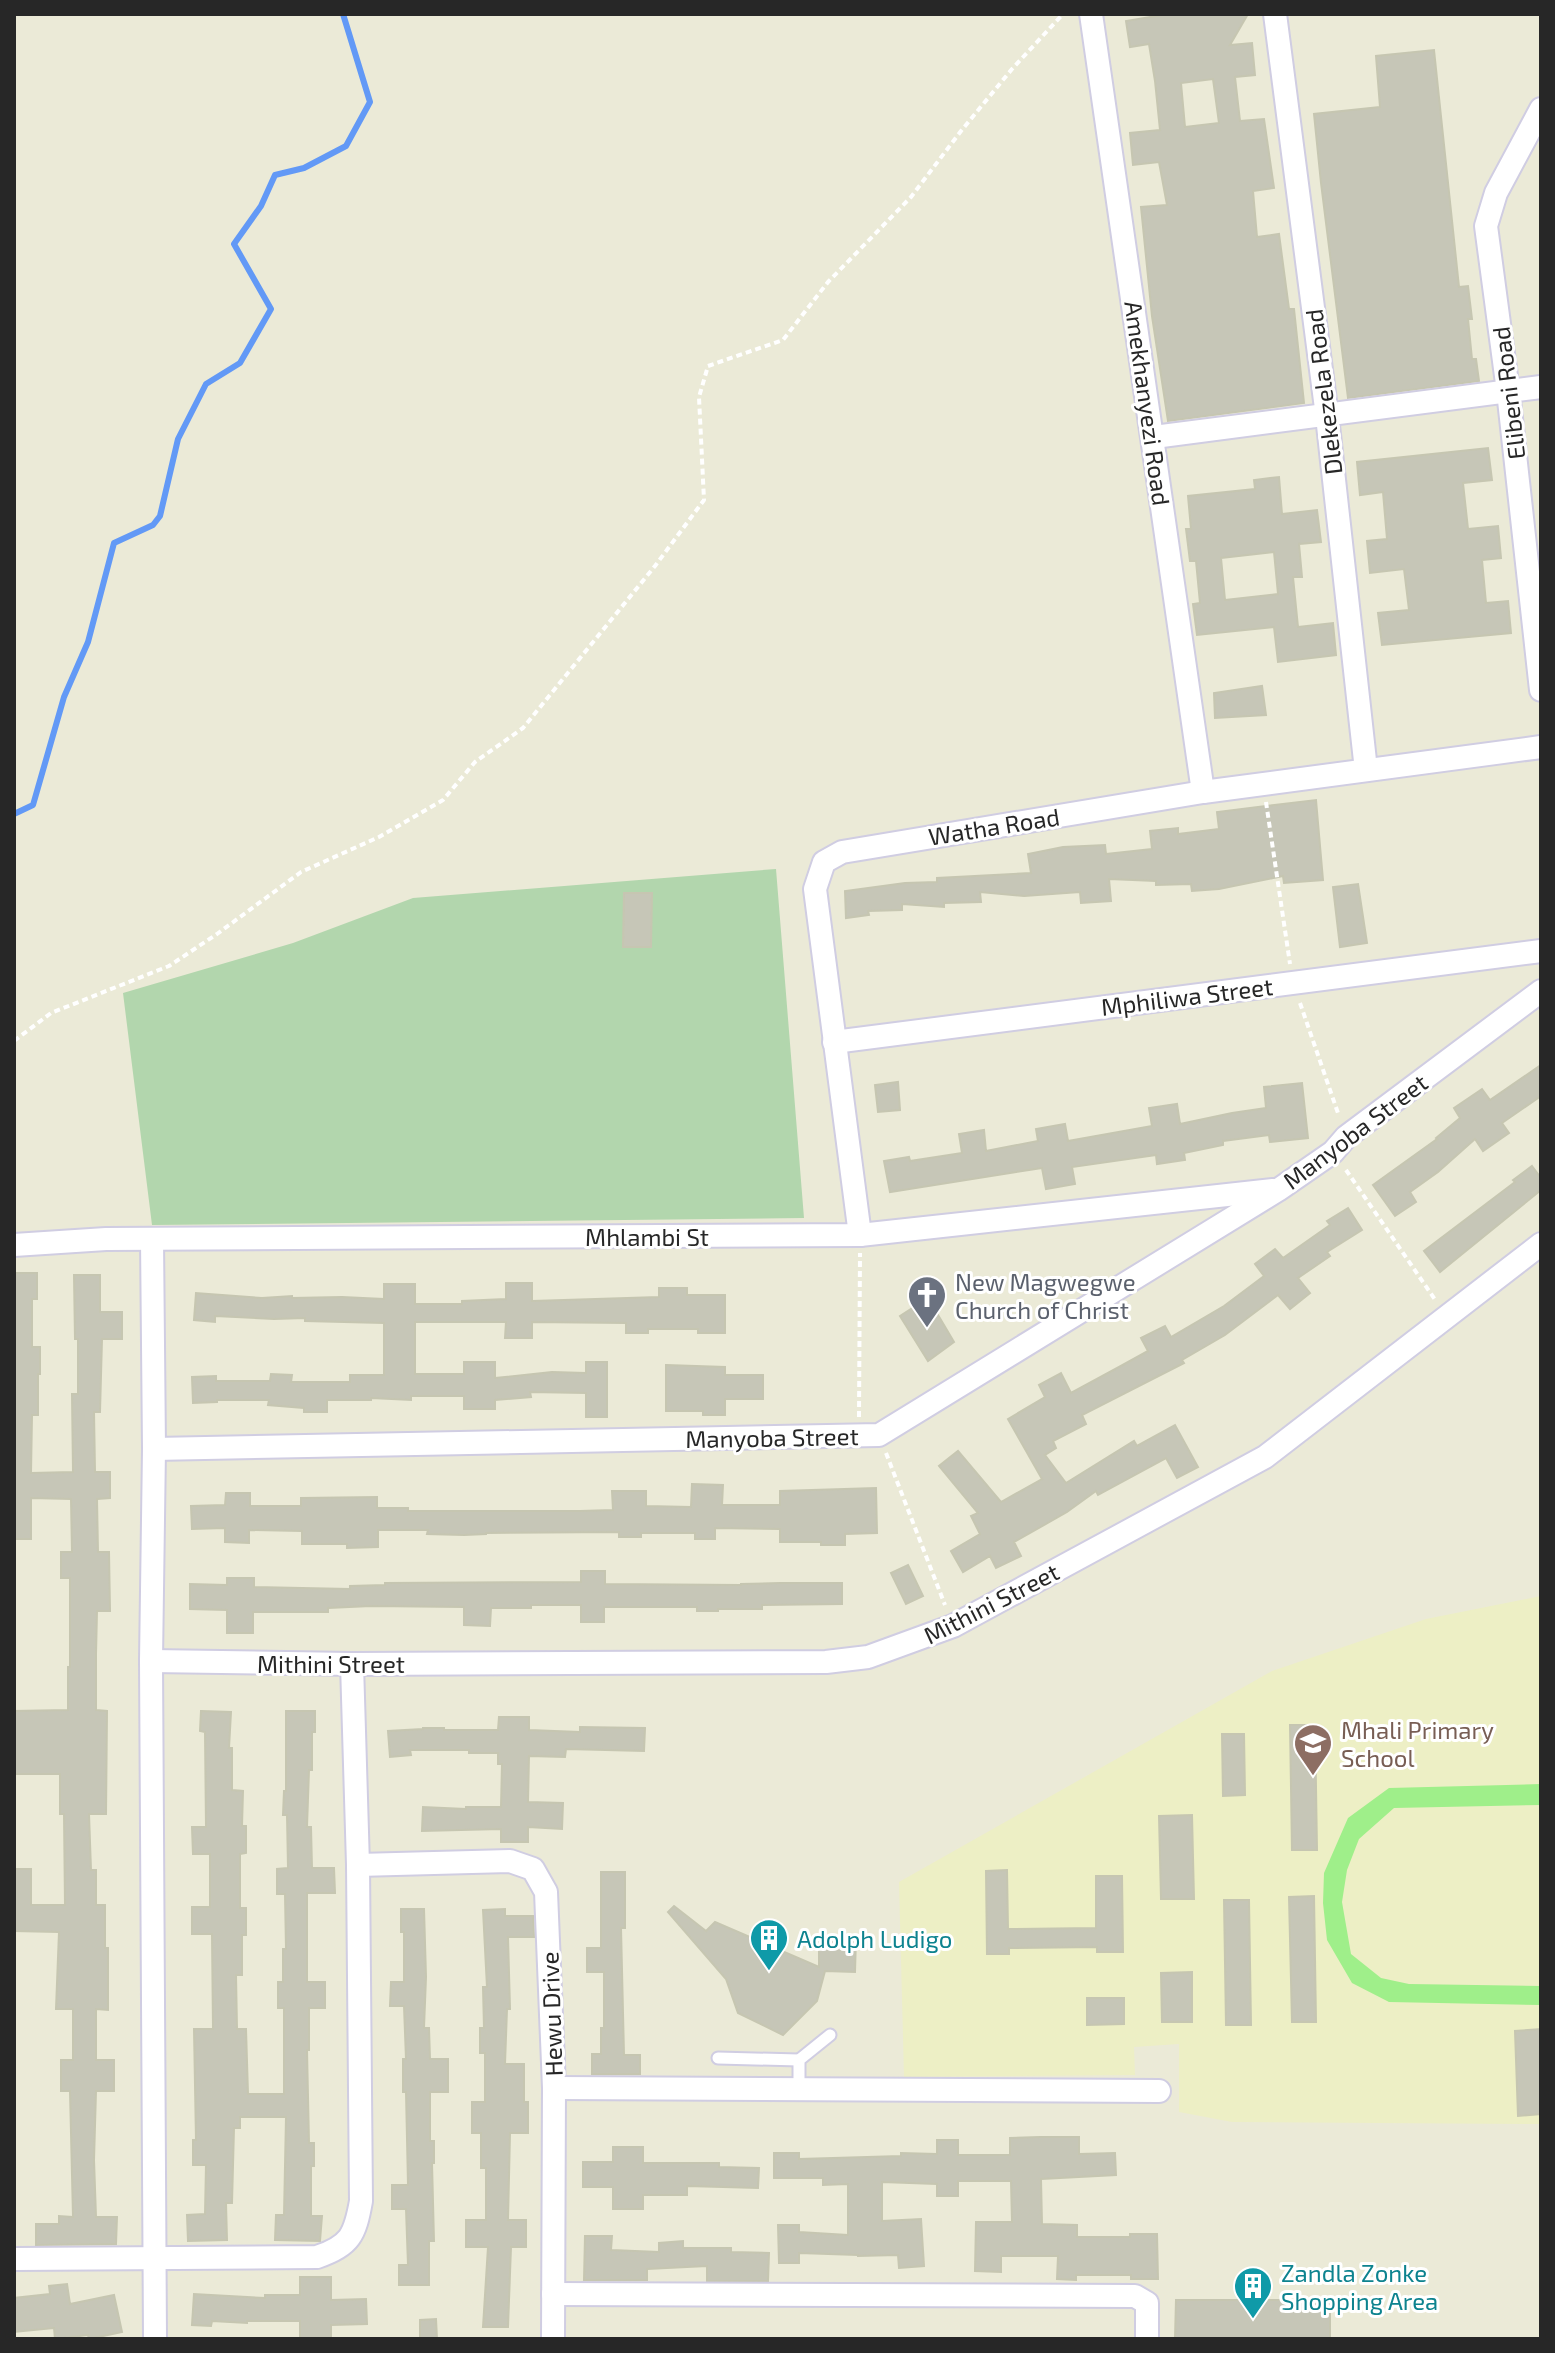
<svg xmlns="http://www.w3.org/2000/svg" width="1555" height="2353" font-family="'Exo 2',sans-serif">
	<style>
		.education { fill: #edefc5 }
		.cemetery { fill: #b2d6ad }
		.pitch { fill: #9fef8a }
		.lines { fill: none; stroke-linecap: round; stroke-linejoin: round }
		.stream { stroke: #6299f6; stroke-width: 6 }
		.building { fill: #c6c6b7; stroke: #c6c6b1; stroke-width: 2; fill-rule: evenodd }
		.lane-casing { stroke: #d0cde2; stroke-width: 15 }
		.street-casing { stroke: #d0cde2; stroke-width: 26 }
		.path { stroke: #fff; stroke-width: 4; stroke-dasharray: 6 4; stroke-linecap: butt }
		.lane { stroke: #fff; stroke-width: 11 }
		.street { stroke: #fff; stroke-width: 22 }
		.labels { text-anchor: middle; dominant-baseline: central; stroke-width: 6; stroke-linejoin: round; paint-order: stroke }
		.street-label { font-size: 24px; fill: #272727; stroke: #fff }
		.worship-label { font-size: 24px; fill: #5b616d; stroke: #fff; text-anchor: start }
		.education-label { font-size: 24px; fill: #785e54; stroke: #fff; text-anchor: start }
		.culture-label { font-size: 24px; fill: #0d838f; stroke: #fff; text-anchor: start }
	</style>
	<rect width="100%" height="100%" fill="#ebead7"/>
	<polygon class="education" points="1541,1596 1541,2124 1232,2122 1179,2112 1179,2044 1134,2047 1135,2075 904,2077 899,1882 1272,1671 1426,1619"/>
	<polygon class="cemetery" points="776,869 804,1218 152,1225 123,993 293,943 413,898"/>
	<polygon class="pitch" points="1541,1784 1541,1805 1394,1808 1359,1839 1347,1870 1342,1902 1351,1954 1381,1978 1409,1984 1541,1986 1541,2005 1389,2002 1352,1983 1327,1940 1323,1903 1324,1873 1348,1818 1389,1788"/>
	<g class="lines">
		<polyline class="stream" points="14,814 33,805 64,697 88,642 114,543 153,525 160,516 178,439 206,384 240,363 271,309 234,244 261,206 275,175 304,168 346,146 370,102 343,14"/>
	</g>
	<g class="building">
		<path d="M1168,14H1248L1230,45L1252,43L1255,75L1235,77L1240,121L1264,119L1274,188L1253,191L1257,237L1279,234L1289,309H1294L1304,403L1168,421L1152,316L1141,207L1167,205L1159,162L1133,165L1130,133L1160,130L1155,81L1149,44L1130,47L1126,21ZM1213,79L1219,123L1185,127L1181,83Z"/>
		<polygon points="1434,50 1459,287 1468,286 1472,319 1468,319 1472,359 1476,359 1479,381 1348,398 1321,183 1314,114 1380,107 1376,56"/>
		<polygon points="1488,448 1492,480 1463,483 1468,529 1498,526 1501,558 1482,560 1486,603 1508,601 1511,633 1382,645 1378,613 1409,610 1404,569 1370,573 1367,541 1387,539 1383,492 1360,495 1357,462"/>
		<path d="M1279,477L1282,514L1317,510L1321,542L1299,544L1302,577H1293L1298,627L1333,623L1336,655L1278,662L1274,627L1197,635L1193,604L1200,603L1196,561H1190L1186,529H1191L1188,496L1255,489L1254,480ZM1274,552L1278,594L1225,600L1221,558Z"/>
		<polygon points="1262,686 1266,715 1215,718 1214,693"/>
		<polygon points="1316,800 1323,880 1284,883 1283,876 1219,889 1192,891 1191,884 1156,885 1156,881 1109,879 1111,901 1081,903 1080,892 1024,896 980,892 981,902 944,903 944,907 902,904 902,910 868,911 869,915 846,918 845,891 905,883 937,882 937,878 1031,873 1028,854 1063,847 1105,845 1106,854 1152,849 1150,831 1178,828 1178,834 1219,829 1217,812"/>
		<polygon points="1358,884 1367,943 1340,947 1333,887"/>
		<polygon points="624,893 652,893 651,947 623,947"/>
		<polygon points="1541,1065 1541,1096 1502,1123 1509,1133 1483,1151 1475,1139 1438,1172 1410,1192 1416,1202 1395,1216 1373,1185 1437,1139 1436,1138 1460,1118 1454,1108 1482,1089 1490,1100"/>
		<polygon points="898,1082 900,1110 878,1112 875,1085"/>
		<polygon points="1302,1083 1308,1138 1270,1142 1269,1135 1223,1141 1223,1145 1184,1153 1185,1160 1157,1164 1156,1155 1072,1167 1075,1184 1046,1189 1042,1168 890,1192 884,1161 909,1157 910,1161 962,1153 959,1134 984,1130 986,1151 1038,1141 1036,1129 1065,1124 1068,1141 1152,1126 1149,1108 1177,1104 1180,1124 1232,1113 1266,1108 1264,1087"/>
		<polygon points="1532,1166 1541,1178 1541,1190 1440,1272 1424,1251 1515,1182 1513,1180"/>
		<polygon points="1348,1208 1362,1230 1327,1252 1330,1256 1298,1278 1310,1293 1290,1309 1278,1295 1225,1335 1182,1360 1184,1363 1082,1415 1086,1424 1053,1441 1056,1448 1045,1455 1066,1483 1134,1441 1137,1446 1175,1425 1198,1467 1177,1478 1166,1458 1098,1495 1096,1491 1067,1512 1014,1542 1021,1556 996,1568 990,1556 963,1572 951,1551 980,1534 971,1516 978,1513 939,1466 958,1451 1001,1502 1042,1479 1008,1419 1045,1397 1039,1385 1061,1373 1071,1393 1119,1367 1148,1351 1141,1338 1165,1326 1171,1337 1224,1306 1264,1276 1255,1264 1275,1249 1283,1258 1330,1225 1327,1221"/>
		<polygon points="14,1273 37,1273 37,1299 32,1299 32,1347 40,1347 40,1374 38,1374 38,1415 32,1415 31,1473 73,1472 72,1394 78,1394 78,1339 75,1339 74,1275 100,1275 100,1312 122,1312 122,1339 102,1339 100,1412 94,1412 95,1472 110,1472 110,1498 97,1499 98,1552 109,1552 110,1611 97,1611 96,1654 96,1710 107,1711 106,1814 89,1814 91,1870 96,1870 96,1905 105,1905 105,1948 108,1948 108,2010 96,2009 96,2060 114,2060 114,2091 96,2091 94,2160 96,2217 117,2217 116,2244 36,2245 36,2224 59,2224 59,2216 73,2217 70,2091 61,2091 61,2060 73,2060 73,2009 56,2009 59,1932 14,1931 14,1869 31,1869 31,1905 65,1905 64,1814 60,1814 60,1774 14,1774 14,1711 68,1710 68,1667 70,1667 70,1578 61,1578 61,1552 72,1552 71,1499 31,1498 31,1539 14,1539"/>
		<polygon points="506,1283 532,1283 532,1301 659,1297 659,1288 687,1288 687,1295 725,1295 725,1333 698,1333 698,1329 648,1329 648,1333 626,1333 626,1323 532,1322 532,1338 505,1338 506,1322 415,1322 415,1374 464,1374 464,1362 495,1362 495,1378 552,1372 586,1373 586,1362 607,1362 607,1417 586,1417 586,1393 530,1392 531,1397 495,1400 495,1409 464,1409 464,1396 411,1396 411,1400 371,1398 371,1400 327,1400 327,1412 304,1412 304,1408 268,1405 269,1400 217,1400 217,1402 193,1403 192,1377 216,1376 216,1381 270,1381 271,1374 292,1375 291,1382 350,1382 350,1375 384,1375 384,1323 305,1321 305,1318 274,1319 215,1316 215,1322 194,1320 196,1293 262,1298 292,1296 292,1298 342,1297 384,1299 384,1284 415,1284 415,1304 462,1304 462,1301 506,1299"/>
		<polygon points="928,1298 954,1342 928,1361 900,1316"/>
		<polygon points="666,1365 725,1367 725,1375 763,1375 763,1399 725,1399 725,1415 703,1415 703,1411 666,1411"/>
		<polygon points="692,1484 723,1485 722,1505 780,1505 780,1491 876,1488 877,1533 845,1534 845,1545 821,1545 821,1542 780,1542 780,1529 715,1528 715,1539 695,1539 695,1533 641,1533 641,1537 619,1537 619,1532 486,1533 486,1534 464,1535 427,1534 428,1530 378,1530 378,1547 347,1548 347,1544 302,1544 302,1531 249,1530 249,1543 225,1542 225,1528 192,1529 191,1506 225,1505 226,1493 250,1493 250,1506 301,1506 301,1498 377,1497 377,1508 408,1508 408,1511 580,1511 613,1510 612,1491 646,1491 646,1506 691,1507"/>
		<polygon points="908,1565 923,1596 906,1604 891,1573"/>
		<polygon points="581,1571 605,1571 605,1584 741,1585 741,1584 780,1583 842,1583 842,1604 762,1605 762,1609 718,1609 718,1611 697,1611 697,1607 604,1607 604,1622 581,1622 581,1605 531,1605 531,1608 491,1608 490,1626 464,1625 464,1607 371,1606 328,1608 328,1612 253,1612 253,1633 227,1633 227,1610 190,1609 190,1584 227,1585 227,1578 254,1578 254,1587 350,1589 350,1586 385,1585 385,1583 581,1582"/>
		<polygon points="201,1711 231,1712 229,1748 232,1748 232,1790 243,1791 242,1826 246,1826 246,1853 240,1854 240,1908 246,1908 246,1935 242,1935 242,1975 236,1975 237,2029 246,2029 248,2094 284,2094 284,2008 278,2008 278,1982 283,1982 283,1949 286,1949 285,1894 277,1894 277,1869 288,1868 287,1815 283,1815 284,1791 286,1791 286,1711 315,1711 315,1732 312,1732 312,1770 309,1770 307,1827 311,1827 312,1868 334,1868 335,1893 307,1893 307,1982 325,1982 325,2008 309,2008 309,2050 307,2050 309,2143 314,2143 314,2166 311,2166 311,2216 322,2216 320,2241 275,2240 276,2215 284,2215 286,2117 240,2117 240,2128 234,2128 232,2203 226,2203 227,2240 188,2241 187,2215 205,2214 206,2165 193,2165 193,2140 196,2140 194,2029 213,2029 212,1934 192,1934 192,1907 210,1907 210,1854 193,1854 192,1827 206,1827 205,1732 200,1731"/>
		<polygon points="499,1717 529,1717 529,1730 580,1732 580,1727 645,1728 644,1751 566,1749 565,1757 529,1756 528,1802 563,1803 562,1829 528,1827 528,1842 501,1842 501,1829 422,1831 423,1807 466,1809 466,1807 501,1807 502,1764 498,1764 498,1753 469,1753 469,1750 410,1750 411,1755 390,1757 388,1731 423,1729 423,1728 444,1728 444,1730 498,1730"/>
		<polygon points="1290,1725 1315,1725 1317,1850 1292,1850"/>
		<polygon points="1222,1734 1244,1734 1245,1795 1223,1796"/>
		<polygon points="1192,1815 1194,1899 1161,1899 1159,1816"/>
		<polygon points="1007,1870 1008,1929 1096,1928 1096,1876 1122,1876 1123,1952 1097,1952 1097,1947 1009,1948 1009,1954 987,1954 986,1871"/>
		<polygon points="601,1872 625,1872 625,1928 621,1928 624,2055 640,2055 640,2074 592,2074 592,2054 601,2054 601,2028 604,2028 604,1972 587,1972 587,1948 601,1948"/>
		<polygon points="1314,1896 1316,2022 1292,2022 1289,1897"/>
		<polygon points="1224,1900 1249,1900 1251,2025 1226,2025"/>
		<polygon points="674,1906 706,1931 715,1922 819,1967 819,1936 856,1937 855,1972 825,1971 817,2001 783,2035 738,2013 726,1979 668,1912"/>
		<polygon points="401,1909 424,1909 426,1977 424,2028 429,2028 430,2059 448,2059 448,2092 430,2092 430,2141 434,2141 434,2163 432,2163 434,2241 429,2241 429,2285 399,2285 399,2265 408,2265 406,2209 392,2209 392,2185 408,2185 406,2092 403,2092 403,2059 406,2059 404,2006 390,2006 391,1982 404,1982 404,1932 401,1932"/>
		<polygon points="505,1909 505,1916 533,1916 534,1937 508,1937 510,2009 507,2009 505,2064 524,2064 524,2102 528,2102 528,2133 510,2133 508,2220 526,2220 526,2247 511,2247 508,2327 483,2327 488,2247 466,2247 466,2220 486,2220 486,2168 481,2168 481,2133 472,2133 472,2102 485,2102 485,2053 480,2053 480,2028 484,2028 483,1987 487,1987 483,1910"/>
		<polygon points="1192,1972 1192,2022 1162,2022 1161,1973"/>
		<polygon points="1087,1998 1124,1998 1124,2024 1087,2025"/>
		<polygon points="1541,2029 1541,2114 1518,2116 1515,2031"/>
		<polygon points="1040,2137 1079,2137 1079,2154 1115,2153 1116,2175 1041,2179 1042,2224 1077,2225 1077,2237 1130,2237 1130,2234 1157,2234 1158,2279 1131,2279 1131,2275 1076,2275 1076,2280 1057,2279 1058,2256 1001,2256 1001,2272 975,2271 976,2222 1012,2222 1011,2181 958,2181 958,2196 937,2196 937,2184 882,2182 882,2221 921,2219 924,2266 899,2268 898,2255 858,2256 858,2255 799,2253 799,2263 779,2263 778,2225 799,2225 799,2232 848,2235 848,2184 823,2185 823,2178 774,2178 774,2153 799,2153 799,2159 901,2156 901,2153 937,2154 937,2140 958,2140 958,2155 1010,2155 1010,2138"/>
		<polygon points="613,2147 643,2147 643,2163 719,2163 719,2167 759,2168 758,2188 687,2186 687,2195 643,2195 643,2209 613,2209 613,2187 583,2187 583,2162 613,2162"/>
		<polygon points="585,2236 612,2236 611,2250 659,2252 659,2243 683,2241 683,2248 731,2248 731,2252 769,2253 768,2281 707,2281 707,2266 647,2269 647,2280 584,2280"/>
		<polygon points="300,2277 331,2277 331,2300 366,2299 367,2324 331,2325 331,2338 300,2338 300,2321 247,2321 247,2323 212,2321 211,2326 192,2325 194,2294 265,2298 265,2295 300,2295"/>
		<polygon points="67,2284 70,2304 114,2295 122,2332 89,2339 88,2335 55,2339 54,2328 14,2332 14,2298 50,2294 49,2286"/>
		<polygon points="1176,2300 1330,2300 1330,2339 1175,2339"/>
		<polygon points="436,2319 437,2339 420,2339 420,2320"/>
	</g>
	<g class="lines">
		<g class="lane-casing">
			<g id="lane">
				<polyline points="718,2058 799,2060"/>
				<polyline points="799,2089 799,2060 830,2035"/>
			</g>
		</g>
		<g class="street-casing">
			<g id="street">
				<polyline points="1091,14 1203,792"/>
				<polyline points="1275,14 1327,416 1366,770"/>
				<polyline points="1541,109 1496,193 1486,226 1508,391 1541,690"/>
				<polyline points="1154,437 1541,387"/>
				<polyline points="834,1042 1541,951"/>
				<polyline points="860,1235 815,889 824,862 842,852 1203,792 1541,747"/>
				<polyline points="152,1239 154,1449 151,1661 155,2339"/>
				<polyline points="14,1245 106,1239 860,1235 1273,1190"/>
				<polyline points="154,1449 879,1435 1278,1190 1333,1152 1346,1137 1541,991"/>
				<polyline points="151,1661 352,1664 826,1662 868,1657 953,1626 1265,1457 1541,1244"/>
				<polyline points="358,1865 510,1861 533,1869 546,1892 554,2088 553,2339"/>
				<polyline points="554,2088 1159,2091"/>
				<path d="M14,2259L317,2257C350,2246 355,2235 361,2201L358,1865L352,1664"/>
				<polyline points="553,2294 1135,2296 1147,2303 1147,2339"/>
			</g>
		</g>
		<g class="path">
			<polyline points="1266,802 1290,964"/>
			<polyline points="1300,1003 1339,1116"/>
			<polyline points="14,1041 51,1013 169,966 217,934 301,872 379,837 443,800 475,762 523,728 655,566 704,500 699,397 708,366 783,340 828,282 911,197 961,131 1012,69 1063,14"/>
			<polyline points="1346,1170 1436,1301"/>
			<polyline points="859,1417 860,1253"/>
			<polyline points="886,1453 945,1605"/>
		</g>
		<use href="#lane" class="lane"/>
		<use href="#street" class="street"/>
	</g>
	<defs>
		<g id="church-pin" transform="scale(2)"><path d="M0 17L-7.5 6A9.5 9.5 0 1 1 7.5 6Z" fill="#6b7280" stroke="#fff"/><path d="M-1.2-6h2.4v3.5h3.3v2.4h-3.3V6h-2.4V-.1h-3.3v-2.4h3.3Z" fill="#fff"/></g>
		<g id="school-pin" transform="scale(2)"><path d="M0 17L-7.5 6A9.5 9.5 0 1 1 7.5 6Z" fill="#8d6e63" stroke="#fff"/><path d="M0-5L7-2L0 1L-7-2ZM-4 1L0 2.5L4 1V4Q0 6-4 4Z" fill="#fff"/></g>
		<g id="building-pin" transform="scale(2)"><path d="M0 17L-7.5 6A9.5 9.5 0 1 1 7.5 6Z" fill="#0f9aa8" stroke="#fff"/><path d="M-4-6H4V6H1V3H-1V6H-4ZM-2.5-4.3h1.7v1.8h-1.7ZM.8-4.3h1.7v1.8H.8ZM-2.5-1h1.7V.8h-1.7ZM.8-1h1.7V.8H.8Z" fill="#fff"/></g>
	</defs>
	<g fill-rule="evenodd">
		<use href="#church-pin" x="927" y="1295"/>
		<use href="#school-pin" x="1313" y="1743"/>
		<use href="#building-pin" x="769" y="1938"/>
		<use href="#building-pin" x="1253" y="2286"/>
	</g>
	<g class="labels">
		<g class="street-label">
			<text transform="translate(1323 392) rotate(-97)">Dlekezela Road</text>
			<text transform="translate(1508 393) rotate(-97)">Elibeni Road</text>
			<text transform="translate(1148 403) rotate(82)">Amekhanyezi Road</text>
			<text transform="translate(994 826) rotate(-9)">Watha Road</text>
			<text transform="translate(1187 996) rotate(-7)">Mphiliwa Street</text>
			<text transform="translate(1355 1131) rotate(-37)">Manyoba Street</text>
			<text x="647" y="1236">Mhlambi St</text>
			<text transform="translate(772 1437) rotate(-1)">Manyoba Street</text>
			<text transform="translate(991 1603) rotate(-27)">Mithini Street</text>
			<text x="331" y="1663">Mithini Street</text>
			<text transform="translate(551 2014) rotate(-92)">Hewu Drive</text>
		</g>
		<g class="worship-label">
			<text x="955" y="1281">New Magwegwe<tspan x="955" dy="28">Church of Christ</tspan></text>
		</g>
		<g class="education-label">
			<text x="1341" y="1729">Mhali Primary<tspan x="1341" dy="28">School</tspan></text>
		</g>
		<g class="culture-label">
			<text x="797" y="1938">Adolph Ludigo</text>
			<text x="1281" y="2272">Zandla Zonke<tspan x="1281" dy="28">Shopping Area</tspan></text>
		</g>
	</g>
	<rect width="1555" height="2353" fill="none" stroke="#272727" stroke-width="32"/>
</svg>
